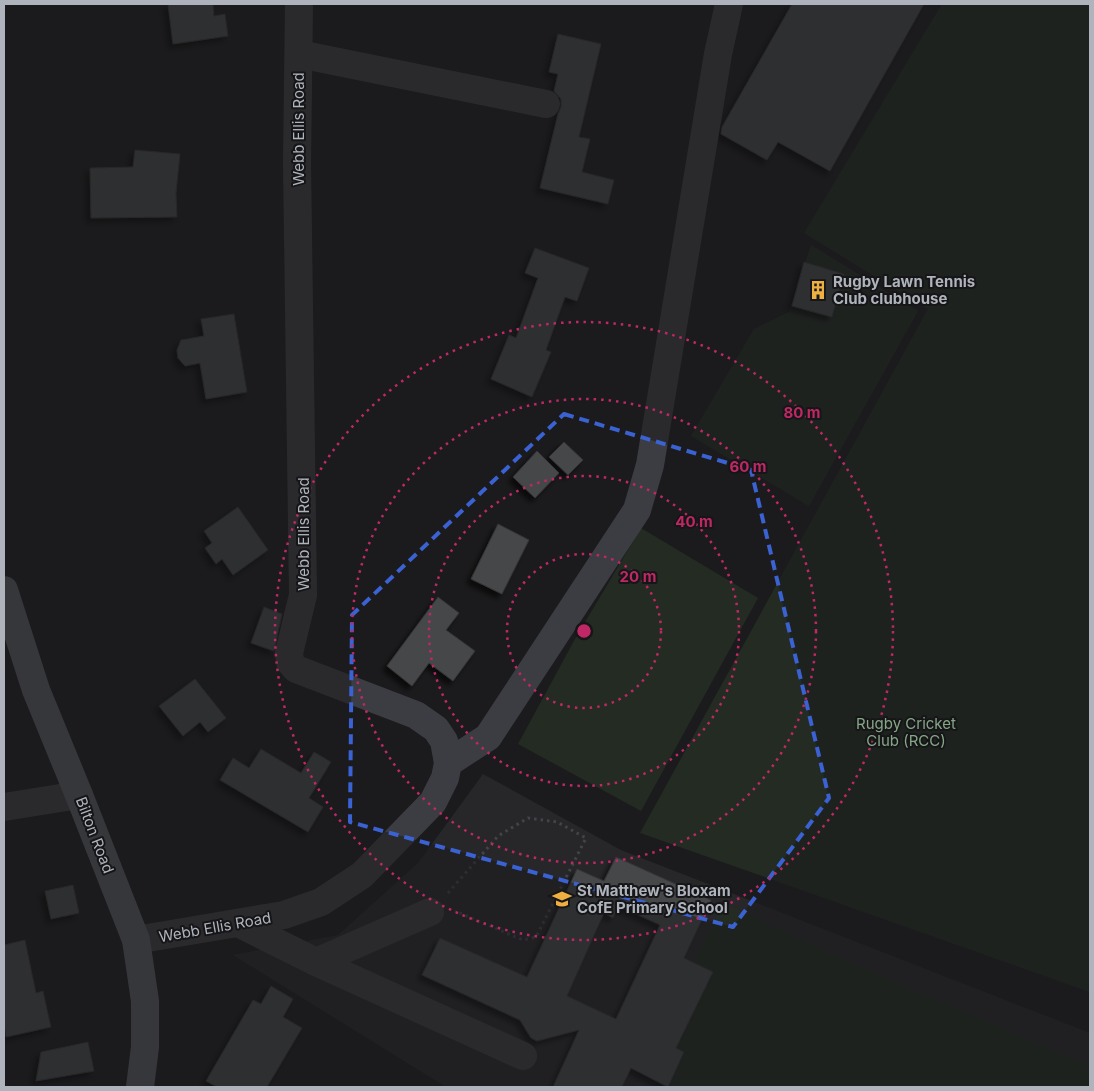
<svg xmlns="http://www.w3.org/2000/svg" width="1094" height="1091" font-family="Inter,sans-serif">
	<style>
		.built { fill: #27272a }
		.green { fill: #232b23 }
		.building { fill: #45464a; stroke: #353539; fill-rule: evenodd; filter: url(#shadow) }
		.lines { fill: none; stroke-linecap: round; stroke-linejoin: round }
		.path { stroke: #424449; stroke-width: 3; stroke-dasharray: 2.5 4; stroke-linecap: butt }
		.minor { stroke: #3c3d42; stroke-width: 28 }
		.major { stroke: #585a61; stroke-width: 28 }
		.marked { fill: none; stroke: #3a62d2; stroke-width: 4; stroke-dasharray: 10 6; stroke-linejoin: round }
		.ring { fill: none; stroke: #c02865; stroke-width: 2.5; stroke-dasharray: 2.5 5 }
		.labels { text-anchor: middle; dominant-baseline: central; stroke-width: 4; stroke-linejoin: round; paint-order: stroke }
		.street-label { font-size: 15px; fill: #aeb3bc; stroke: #161618 }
		.poi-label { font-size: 15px; font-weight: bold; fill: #aeb3bc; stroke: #161618; text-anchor: start }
		.park-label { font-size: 15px; fill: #86a687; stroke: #161618 }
		.centre { fill: #c02865; stroke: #161618; stroke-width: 2.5 }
		.ring-label { font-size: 15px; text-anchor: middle; font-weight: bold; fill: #c02865; stroke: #161618; stroke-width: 4; stroke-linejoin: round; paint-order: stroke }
	</style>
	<defs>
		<filter id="shadow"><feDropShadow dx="-4.5" dy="4.5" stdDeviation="2.5" flood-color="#0009"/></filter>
	</defs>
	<rect width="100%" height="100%" fill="#1b1b1d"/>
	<polygon class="built" points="483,774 621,850 1090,1033 1090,1087 446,1087 233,955 338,935 418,863"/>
	<g class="green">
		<polygon points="942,4 1090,4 1090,992 640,833 928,309 804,233"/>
		<polygon points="811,245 918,311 809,506 691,436 754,329 789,312"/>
		<polygon points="641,528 758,598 641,811 518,744 575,639"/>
		<polygon points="723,903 853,964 1090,1066 1090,1087 655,1087 657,1082 668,1087 684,1052 673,1046 713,972 694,963"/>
	</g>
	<g class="building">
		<polygon points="168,4 213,4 214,16 225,14 228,36 173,44"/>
		<polygon points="792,4 924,4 830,171 778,142 767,160 721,134 722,127"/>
		<polygon points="558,34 601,44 579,137 590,139 582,172 614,180 608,204 540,188 558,114 561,107 561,99 554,91 558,74 549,72"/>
		<polygon points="135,150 180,154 176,193 177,217 91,218 90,168 133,167"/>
		<polygon points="535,248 589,268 577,301 565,297 546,350 551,352 532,397 491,379 509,335 516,338 538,278 525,273"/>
		<polygon points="804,262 844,274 832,317 792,306"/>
		<polygon points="234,314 247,392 206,399 200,363 185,366 178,358 177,350 181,340 204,336 201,319"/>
		<polygon points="564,442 583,460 568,475 549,457"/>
		<polygon points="537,451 559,473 535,498 513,477"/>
		<polygon points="238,507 268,550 233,575 222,559 216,564 205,548 212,543 204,531"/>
		<polygon points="498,524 529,540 502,594 471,579"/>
		<polygon points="438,597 459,613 446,630 475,651 453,681 429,663 412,686 387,666"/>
		<polygon points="264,607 282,614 274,651 251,643"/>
		<polygon points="195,679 226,718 208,732 200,722 183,736 159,706"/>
		<polygon points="261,749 301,773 314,752 331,762 309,798 323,807 308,832 220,780 233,758 249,768"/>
		<path d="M616,857L711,900L684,958L713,972L676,1048L684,1052L668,1087L631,1068L622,1087H553L579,1030L537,1041L531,1038L520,1020L422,975L440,938L527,977L577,869L604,881ZM619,906L660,925L616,1019L567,996L604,913L613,918Z"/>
		<polygon points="73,885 79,913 51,919 45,891"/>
		<polygon points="25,940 36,993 43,991 51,1027 6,1037 4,1025 4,945"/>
		<polygon points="271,986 293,999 283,1017 302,1028 267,1087 217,1087 206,1081 253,1000 261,1004"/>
		<polygon points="88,1042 94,1071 36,1081 41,1052"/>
	</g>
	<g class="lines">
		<polyline class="path" points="448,893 498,836 528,818 557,822 586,838 536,937 523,940 455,911"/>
		<g class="minor">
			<polyline points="299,54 546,104"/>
			<polyline points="448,763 488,737 637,510 650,465 718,54 729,4"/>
			<polyline points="4,807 79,795"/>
			<polyline points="240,924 316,962 523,1056"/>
			<polyline points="136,940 284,915 321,902 362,875 433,802 445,778 448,763 444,741 436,729 416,715 296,669 290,662 289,653 303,595 297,163 299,4"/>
			<polyline points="316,962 430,912"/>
		</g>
		<polyline class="major" points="4,590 36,690 79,795 136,940 145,1001 145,1047 140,1087"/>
	</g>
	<path d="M0 0H1094V1091H0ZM564,414L751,470L829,798L733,927L350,822L352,615Z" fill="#1b1b1d" fill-opacity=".55" fill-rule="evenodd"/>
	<path class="marked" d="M564,414L751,470L829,798L733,927L350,822L352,615Z"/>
	<g class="ring">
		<circle cx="584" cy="631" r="77"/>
		<circle cx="584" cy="631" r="155"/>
		<circle cx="584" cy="631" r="232"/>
		<circle cx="584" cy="631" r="309"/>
	</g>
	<defs>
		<g id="building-bare" transform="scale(1.5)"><path d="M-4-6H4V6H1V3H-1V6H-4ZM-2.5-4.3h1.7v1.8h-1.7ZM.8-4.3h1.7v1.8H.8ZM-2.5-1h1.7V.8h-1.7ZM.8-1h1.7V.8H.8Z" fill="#eeaf42" stroke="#161618" stroke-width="2.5" paint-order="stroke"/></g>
		<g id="school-bare" transform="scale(1.5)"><path d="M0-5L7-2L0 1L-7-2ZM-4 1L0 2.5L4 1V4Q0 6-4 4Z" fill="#eeaf42" stroke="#161618" stroke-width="2.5" paint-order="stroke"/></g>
	</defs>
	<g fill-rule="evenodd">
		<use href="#building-bare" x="818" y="290"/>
		<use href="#school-bare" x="562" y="899"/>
	</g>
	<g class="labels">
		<g class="street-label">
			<text transform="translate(298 129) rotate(-90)">Webb Ellis Road</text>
			<text transform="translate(303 534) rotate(-90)">Webb Ellis Road</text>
			<text transform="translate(95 835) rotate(69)">Bilton Road</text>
			<text transform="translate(215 927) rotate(-10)">Webb Ellis Road</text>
		</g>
		<g class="poi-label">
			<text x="833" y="281">Rugby Lawn Tennis<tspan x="833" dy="17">Club clubhouse</tspan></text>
			<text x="577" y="890">St Matthew's Bloxam<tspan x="577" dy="17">CofE Primary School</tspan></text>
		</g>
		<g class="park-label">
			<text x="906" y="723">Rugby Cricket<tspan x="906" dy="17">Club (RCC)</tspan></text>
		</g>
	</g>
	<circle cx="584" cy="631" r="8" class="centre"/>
	<g class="ring-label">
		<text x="802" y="418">80 m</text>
		<text x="748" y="472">60 m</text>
		<text x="694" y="527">40 m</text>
		<text x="638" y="582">20 m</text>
	</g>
	<rect width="1094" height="1091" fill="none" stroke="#aeb3bc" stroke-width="10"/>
</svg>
